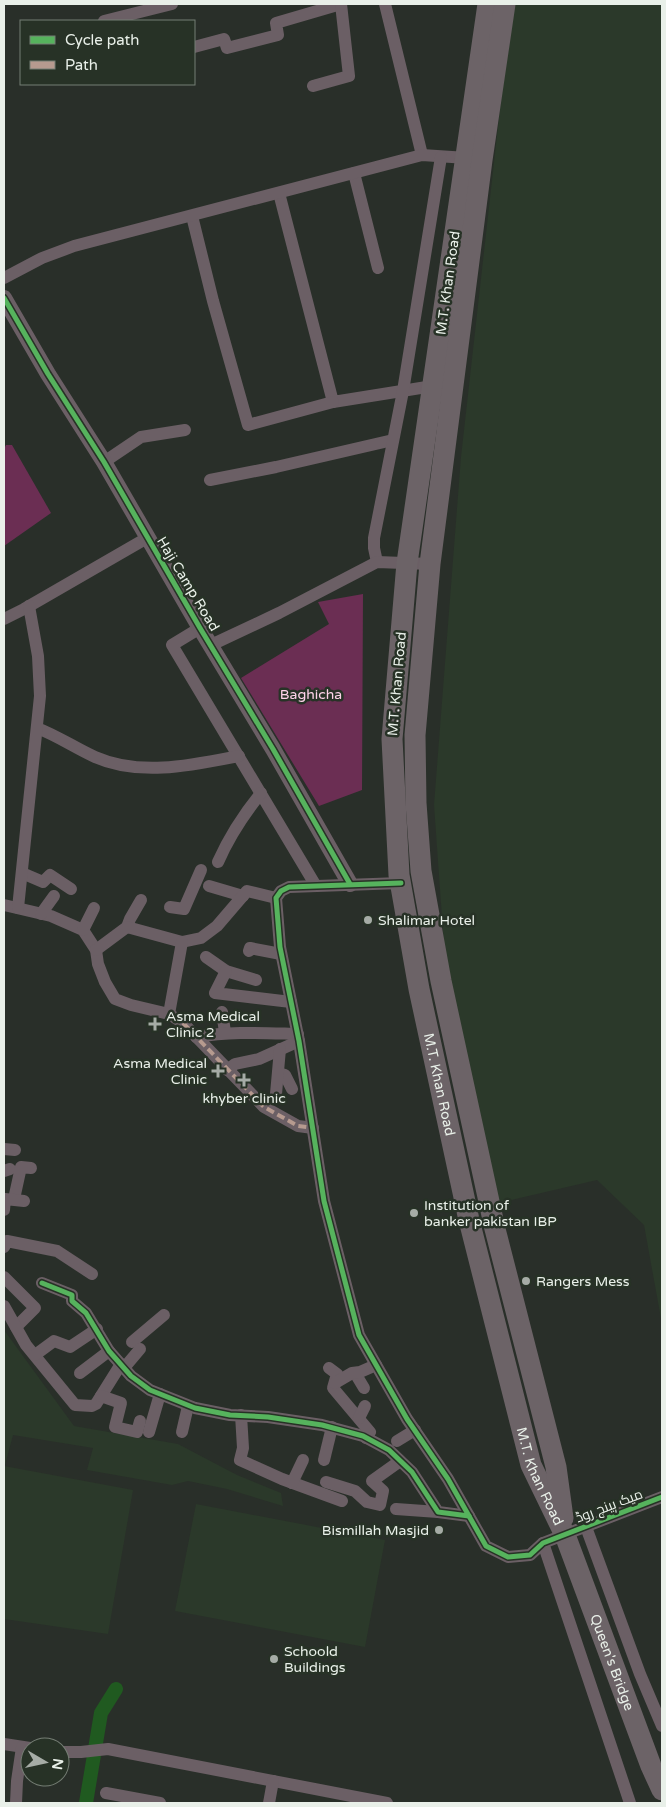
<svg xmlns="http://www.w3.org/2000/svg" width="666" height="1807" font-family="'Varela Round',Cairo,sans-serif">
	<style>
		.built { fill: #2b392a }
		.green { fill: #6b2e53 }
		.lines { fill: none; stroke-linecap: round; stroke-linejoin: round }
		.canal { stroke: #205a20; stroke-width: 14 }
		.minor { stroke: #6b5f65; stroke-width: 12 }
		.tertiary { stroke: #6b5f65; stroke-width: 16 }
		.trunk { stroke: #6c6367; stroke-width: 21 }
		.quiet { stroke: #b69a8f; stroke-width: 4; stroke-dasharray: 8 4; stroke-linecap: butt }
		.cycleway-casing { stroke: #273226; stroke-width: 8 }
		.cycleway { stroke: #56b35d; stroke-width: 5 }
		.poi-dot { fill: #a6aca6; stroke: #273226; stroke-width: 2 }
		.labels { text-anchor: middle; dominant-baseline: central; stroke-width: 5; stroke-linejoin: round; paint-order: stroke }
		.street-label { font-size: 14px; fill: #e9f0e9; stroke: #273226 }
		.park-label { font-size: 14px; fill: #fed2e9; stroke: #273226 }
		.poi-label { font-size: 14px; fill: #e9f0e9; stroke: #273226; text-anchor: start }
	</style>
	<rect width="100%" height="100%" fill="#292f29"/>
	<g class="built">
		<polygon points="515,4 662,4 662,1324 644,1225 597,1180 490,1205 450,1030 434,805 461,457 501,100"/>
		<polygon points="4,1330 74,1426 178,1444 237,1475 281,1493 283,1506 227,1489 188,1481 172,1485 87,1470 93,1448 13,1435 5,1465 4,1464"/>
		<polygon points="4,1466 133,1490 108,1634 4,1619"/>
		<polygon points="196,1504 385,1540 365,1647 175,1611"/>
	</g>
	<g class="green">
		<polygon points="6,445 12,445 51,513 4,546 4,449"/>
		<polygon points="363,594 362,790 319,806 241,678 329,624 318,602"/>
	</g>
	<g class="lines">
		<polyline class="canal" points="86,1803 101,1713 116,1689"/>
		<g class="minor">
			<polyline points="385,4 422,155"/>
			<polyline points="104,21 172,4"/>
			<polyline points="194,47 224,39 227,48 278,35 276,23 341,4"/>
			<polyline points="313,86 349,76 341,4"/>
			<polyline points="354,173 378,268"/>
			<polyline points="279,193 333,402 433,386"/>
			<polyline points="192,216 213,301 248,425 333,402"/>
			<polyline points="4,278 42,258 74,246 422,155 467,158"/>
			<polyline points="104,462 141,437 185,430"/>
			<polyline points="210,480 276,467 393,440"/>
			<polyline points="377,562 374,548 374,538 403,391 441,157"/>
			<polyline points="4,619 24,609 147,538"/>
			<polyline points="200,628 172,645 316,886"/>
			<polyline points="211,645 279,613 377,562 430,564"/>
			<path d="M37,728C58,736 75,748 95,757C140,777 193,765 239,756"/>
			<path d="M218,862C229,837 244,814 261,793"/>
			<polyline points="22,873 43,882 50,875 71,889"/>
			<polyline points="401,883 289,887 281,891 276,898 280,947 299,1041 324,1201 359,1335 407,1419 448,1479 486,1546 508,1557 530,1555 543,1543 662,1497"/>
			<polyline points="209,886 243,896"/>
			<polyline points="4,905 51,916 83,930 96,950 98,964 105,982 115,999 131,1005 169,1014 183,1023 264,1107 298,1126 313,1128"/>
			<polyline points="170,907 184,909 201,870"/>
			<polyline points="18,908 40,696 38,656 29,606"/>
			<polyline points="41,914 54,896"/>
			<polyline points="127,927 130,919 141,900"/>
			<polyline points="83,930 94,908"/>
			<polyline points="96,950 127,927 182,942 201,938 217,926 247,891 276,898"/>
			<polyline points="249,951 250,948 281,954"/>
			<polyline points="206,957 226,971 256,980"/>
			<polyline points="226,971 215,993 291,1002"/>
			<polyline points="222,1012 225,1032"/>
			<polyline points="169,1014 182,942"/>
			<path d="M196,1037C231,1031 262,1033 298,1034"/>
			<polyline points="227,1070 235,1064 259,1059 299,1041"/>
			<polyline points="278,1073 285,1075 292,1089"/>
			<polyline points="276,1094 280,1049"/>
			<polyline points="4,1149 15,1150"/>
			<polyline points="4,1171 10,1169"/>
			<polyline points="14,1199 21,1167 31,1168"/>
			<polyline points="4,1210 5,1199 24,1201"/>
			<polyline points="4,1247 7,1241 57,1251 92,1274"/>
			<polyline points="4,1277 35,1308 16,1327"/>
			<polyline points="42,1283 72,1295 72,1301 86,1313 109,1351 131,1376 150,1390 195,1408 230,1415 268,1417 322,1425 363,1436 389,1450 412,1472 438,1512 469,1516"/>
			<polyline points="4,1306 26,1345 75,1405 92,1406 96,1404 121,1364"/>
			<polyline points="132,1342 164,1315"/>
			<polyline points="35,1355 54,1341 70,1347 97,1329"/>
			<polyline points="124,1368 140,1349"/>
			<polyline points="329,1368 337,1374 333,1388 370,1432 366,1438"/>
			<polyline points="80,1373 109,1351"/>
			<polyline points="355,1373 364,1388"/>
			<polyline points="335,1383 352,1373 360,1372 376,1365"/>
			<polyline points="101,1396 121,1403 115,1427 137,1432 140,1421"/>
			<polyline points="241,1415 243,1448 240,1460 282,1479 342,1501"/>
			<polyline points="359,1418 365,1406"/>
			<polyline points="149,1432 160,1394"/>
			<polyline points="182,1432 188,1406"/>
			<polyline points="397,1441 415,1430"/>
			<polyline points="324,1460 332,1427"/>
			<polyline points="326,1482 355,1491 367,1502 380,1505 383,1491 372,1481 400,1461"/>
			<polyline points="292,1483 303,1460"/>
			<polyline points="396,1509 438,1512"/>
			<polyline points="586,1527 640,1674 662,1726"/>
			<polyline points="543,1543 630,1803"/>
			<polyline points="4,1744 30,1748"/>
			<polyline points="60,1752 81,1752 108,1749 387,1803"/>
			<polyline points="106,1793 160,1803"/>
			<polyline points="16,1803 17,1781 22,1747"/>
			<polyline points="269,1803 273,1781"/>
		</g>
		<polyline class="tertiary" points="4,298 48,374 104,462 200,628 273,749 350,884"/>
		<g class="trunk">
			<path id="s1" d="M488,4L407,563L392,739L399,875L419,989L469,1220L531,1465L565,1535L651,1766L662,1790"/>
			<polyline points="505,4 482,160 430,564 415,735 416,803 421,871 441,981 495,1229 556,1467 563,1518"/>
		</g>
		<polyline class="quiet" points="183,1023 264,1107 298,1126 313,1128"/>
		<g class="cycleway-casing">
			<g id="cycleway">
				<polyline points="4,298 48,374 104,462 200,628 273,749 350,884"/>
				<polyline points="401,883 289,887 281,891 276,898 280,947 299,1041 324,1201 359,1335 407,1419 448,1479 486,1546 508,1557 530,1555 543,1543 662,1497"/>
				<polyline points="42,1283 72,1295 72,1301 86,1313 109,1351 131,1376 150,1390 195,1408 230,1415 268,1417 322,1425 363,1436 389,1450 412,1472 438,1512 469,1516"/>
			</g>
		</g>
		<use href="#cycleway" class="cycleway"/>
	</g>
	<g class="poi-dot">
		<circle cx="368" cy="920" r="5"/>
		<path d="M152.5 1016.5h5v5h5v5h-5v5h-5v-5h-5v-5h5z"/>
		<path d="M215.5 1063.5h5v5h5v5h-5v5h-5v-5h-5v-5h5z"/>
		<path d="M241.5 1072.5h5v5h5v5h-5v5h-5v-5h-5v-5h5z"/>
		<circle cx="414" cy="1213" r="5"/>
		<circle cx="526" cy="1281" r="5"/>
		<circle cx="439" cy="1530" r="5"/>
		<circle cx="274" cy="1659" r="5"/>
	</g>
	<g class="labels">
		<g class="street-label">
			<text transform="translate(448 283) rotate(-82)">M.T. Khan Road</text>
			<text transform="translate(188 584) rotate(59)">Haji Camp Road</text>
			<text transform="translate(397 684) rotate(-85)">M.T. Khan Road</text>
			<text stroke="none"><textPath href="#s1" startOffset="1091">M.T. Khan Road</textPath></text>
			<text stroke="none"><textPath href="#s1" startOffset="1496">M.T. Khan Road</textPath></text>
			<text transform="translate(609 1506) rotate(-21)">میک ہینچ روڈ</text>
			<text stroke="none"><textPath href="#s1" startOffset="1696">Queen's Bridge</textPath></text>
		</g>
		<g class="park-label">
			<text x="311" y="694">Baghicha</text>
		</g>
		<g class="poi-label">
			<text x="378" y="920">Shalimar Hotel</text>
			<text x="166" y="1016">Asma Medical<tspan x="166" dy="16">Clinic 2</tspan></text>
			<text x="207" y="1063" text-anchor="end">Asma Medical<tspan x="207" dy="16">Clinic</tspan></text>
			<text x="244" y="1098" text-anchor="middle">khyber clinic</text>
			<text x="424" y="1205">Institution of<tspan x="424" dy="16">banker pakistan IBP</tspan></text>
			<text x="536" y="1281">Rangers Mess</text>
			<text x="429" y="1530" text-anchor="end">Bismillah Masjid</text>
			<text x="284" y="1651">Schoold<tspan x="284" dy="16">Buildings</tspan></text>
		</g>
	</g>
	<rect width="666" height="1807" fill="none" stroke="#e9f0e9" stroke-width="10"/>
	<rect x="20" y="20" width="175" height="65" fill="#273226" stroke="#757e74"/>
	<rect x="30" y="36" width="25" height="8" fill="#56b35d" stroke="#757e74"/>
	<text x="65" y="45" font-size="15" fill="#e9f0e9">Cycle path</text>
	<rect x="30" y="61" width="25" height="8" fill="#b69a8f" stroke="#757e74"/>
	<text x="65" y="70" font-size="15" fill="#e9f0e9">Path</text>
	<g transform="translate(45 1762) rotate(99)"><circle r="24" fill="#273226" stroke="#757e74"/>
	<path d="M0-4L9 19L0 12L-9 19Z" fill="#a6aca6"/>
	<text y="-8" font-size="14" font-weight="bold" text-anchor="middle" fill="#e9f0e9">N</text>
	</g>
</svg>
